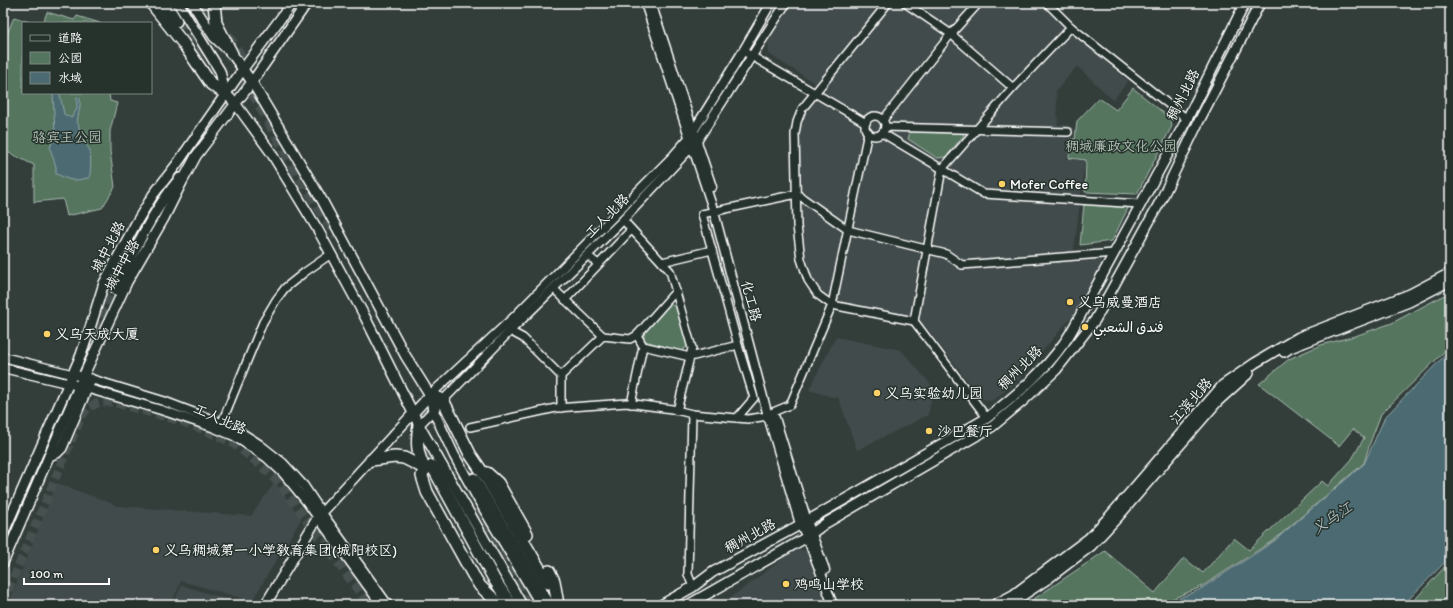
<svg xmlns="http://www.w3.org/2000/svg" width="1453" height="608" font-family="Itim,'Playpen Sans Arabic','LXGW WenKai TC',sans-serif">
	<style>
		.built { fill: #424b4c }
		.green { fill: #54755f; stroke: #aabaaf }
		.water { fill: #4b6a72; stroke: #93a6aa }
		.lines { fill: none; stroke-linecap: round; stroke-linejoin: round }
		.secondary-tunnel { stroke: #47514f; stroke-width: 9; stroke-dasharray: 9 4.5; stroke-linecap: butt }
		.trunk-tunnel { stroke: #47514f; stroke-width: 11; stroke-dasharray: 11 5.5; stroke-linecap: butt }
		.minor-casing { stroke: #fff; stroke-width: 10 }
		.tertiary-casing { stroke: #fff; stroke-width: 11 }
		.secondary-casing { stroke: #fff; stroke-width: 12 }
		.trunk-casing { stroke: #fff; stroke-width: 14 }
		.minor { stroke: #26332d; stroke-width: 7 }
		.tertiary { stroke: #26332d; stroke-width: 8 }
		.secondary { stroke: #26332d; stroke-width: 9 }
		.trunk { stroke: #26332d; stroke-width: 11 }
		.poi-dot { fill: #ffd166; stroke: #26332d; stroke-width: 1.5 }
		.labels { text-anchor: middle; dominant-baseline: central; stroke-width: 3; stroke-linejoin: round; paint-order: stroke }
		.street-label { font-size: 14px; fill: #fff; stroke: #26332d }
		.park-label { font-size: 14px; fill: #b2c1b7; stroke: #26332d }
		.poi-label { font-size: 14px; fill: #fff; stroke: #26332d; text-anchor: start }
		.water-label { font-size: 15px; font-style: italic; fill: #aebcc0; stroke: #26332d }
	</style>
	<rect width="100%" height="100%" fill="#333e3b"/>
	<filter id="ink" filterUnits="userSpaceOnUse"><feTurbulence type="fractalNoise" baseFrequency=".025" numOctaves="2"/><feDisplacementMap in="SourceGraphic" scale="8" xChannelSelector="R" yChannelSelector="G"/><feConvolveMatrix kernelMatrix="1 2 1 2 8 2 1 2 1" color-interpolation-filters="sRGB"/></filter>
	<g filter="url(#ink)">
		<g class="built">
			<polygon points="791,3 1041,3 1128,81 1113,100 1077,66 1056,91 1058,125 1069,125 1067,159 1085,161 1074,250 1091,251 1102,259 1097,275 1077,310 1016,383 992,401 982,399 924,325 907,317 845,305 823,296 810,279 805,265 800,236 799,136 803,115 824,89 769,54 768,43 771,36"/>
			<polygon points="836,337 901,350 934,388 928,415 857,450 838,397 832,397 809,390"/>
			<polygon points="275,482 301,519 252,601 181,581 171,605 8,605 57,483 118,506 251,516"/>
			<polygon points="796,549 807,551 817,562 830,605 721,605"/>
			<polygon points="182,585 243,605 173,605"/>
		</g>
		<g class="green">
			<polygon points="47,12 74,20 77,16 100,23 43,23"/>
			<polygon points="14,17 33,23 23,23 23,93 109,93 110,101 117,103 110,131 110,151 115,187 102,208 67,216 63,199 34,202 34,165 3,150 3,44"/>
			<polygon points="1133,88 1171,119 1172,126 1137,194 1085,192 1086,160 1069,158 1070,139 1075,139 1077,121 1099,98 1116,110"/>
			<polygon points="910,132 962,133 964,135 946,157 937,158 908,139"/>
			<polygon points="1084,204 1129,206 1112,241 1080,245"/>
			<polygon points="1450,292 1450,346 1381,414 1370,443 1364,463 1274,540 1201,587 1157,605 1025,605 1105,551 1155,593 1184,558 1203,573 1234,538 1249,550 1322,481 1328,486 1352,459 1364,438 1353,429 1339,446 1259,384 1289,359 1321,345 1355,336 1392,323"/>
			<polygon points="668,304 678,307 688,346 681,351 645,341 643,331"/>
			<polygon points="1450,561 1450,605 1410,605"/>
		</g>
		<g class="water">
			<path d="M53,93H62L60,95L64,114L71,118L77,109V97L80,98V106L77,122C81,128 78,131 80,137C82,142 87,145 90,150C91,153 91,175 89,178C85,178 80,180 76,180C69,181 62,176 56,174V167L50,148L55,134Z"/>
			<polygon points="1450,350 1450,557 1403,605 1162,605 1199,590 1273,542 1364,464 1385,417"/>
		</g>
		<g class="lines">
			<g class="secondary-tunnel">
				<polyline points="74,393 75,381 110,295"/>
				<polyline points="3,603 81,417 87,409 95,404 101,402 113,402 181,421 207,431 233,443 259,464 278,482 369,605"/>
			</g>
			<g class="trunk-tunnel">
				<polyline points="206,3 217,19"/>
				<polyline points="176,21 201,61"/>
				<polyline points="227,35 239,54 246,72"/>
				<polyline points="244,77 297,172 338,237"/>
				<polyline points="443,426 456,445 474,479"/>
				<polyline points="424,435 432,466"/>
				<polyline points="473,510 528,605"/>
				<polyline points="485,581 507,603"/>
			</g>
			<g class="minor-casing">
				<g id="minor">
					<polyline points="888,3 802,109 797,122 795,134 797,226 801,259 808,280 818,295 832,305 914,321"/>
					<polyline points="905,3 951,34 1013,88"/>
					<polyline points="1047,3 1071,27 1187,119"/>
					<polyline points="743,51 866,123"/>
					<circle cx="875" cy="126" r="10"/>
					<polyline points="883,120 951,34 979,3"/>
					<polyline points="885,127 1068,132"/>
					<polyline points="882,133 984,194 1140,204"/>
					<polyline points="623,220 670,271 692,348 690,357 738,345"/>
					<polyline points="587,255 598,264"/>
					<polyline points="662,262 712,250"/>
					<polyline points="554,289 603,336 630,339 637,335"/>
					<polyline points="565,300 631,230"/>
					<polyline points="510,331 523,338 561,376"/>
					<polyline points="643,346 637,335 676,291"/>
					<polyline points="631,404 643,346 690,357 677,411"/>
					<polyline points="561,408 561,376 603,336"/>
					<polyline points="692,414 688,574 693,587"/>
					<polyline points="737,418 754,398 738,345 702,214 797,194 848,230 946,254 962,265 1114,253"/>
					<polyline points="987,418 914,321 942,169 1013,88 1071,27"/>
					<polyline points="220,427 263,322 276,300 285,288 305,272 331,254"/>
					<polyline points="470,427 556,408 627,403 672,409 692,414 748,419 768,416 773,412 790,405 832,305 868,132"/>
				</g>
			</g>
			<g class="tertiary-casing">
				<g id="tertiary">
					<polyline points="645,3 714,212 768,416 800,524 807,537 833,605"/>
					<polyline points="651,3 712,187"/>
					<polyline points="3,357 91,379 163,401 234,428 259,444 283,463 304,486 322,513 388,605"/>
					<polyline points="3,368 79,386 161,410 212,427 234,436 267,458 283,473 306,501 377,599"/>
					<polyline points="430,395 513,318 674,155 689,138 743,51 771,3"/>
					<polyline points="775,418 807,521 825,570"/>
					<polyline points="419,425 510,331 623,220 697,141 786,3"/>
				</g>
			</g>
			<g class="secondary-casing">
				<g id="secondary">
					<polyline points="178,3 220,71 225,93 235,103 270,151 318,230 364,315 419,425 522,605"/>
					<polyline points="192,3 214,37 232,54 252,82 322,200 405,355 430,395 433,410 454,455 481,504 541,605"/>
					<path d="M116,290C134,251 152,211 180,178"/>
					<polyline points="1284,352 1290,348 1409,302 1450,281"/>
					<polyline points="49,456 57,453 62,448 91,379"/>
					<polyline points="3,534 81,355 90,328 104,283 136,223 153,195 177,164 243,69 292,3"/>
					<polyline points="3,563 83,377 127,282 164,218 182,182 196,156 252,82 307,3"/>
					<polyline points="265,605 318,517 430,395"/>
					<path d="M661,605L693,587L713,572L807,521L987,418C1015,396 1044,372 1064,343C1070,335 1075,325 1080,316L1187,119L1245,3"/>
					<polyline points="688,605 807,537 826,523 993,426 1023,401 1056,370 1095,320 1161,200 1198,123 1260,3"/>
					<polyline points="994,605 1013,595 1089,538 1109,517 1223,385 1255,363 1299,337 1410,294 1450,273"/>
					<polyline points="1008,605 1049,578 1091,546 1117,518 1217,402 1249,373"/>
				</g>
			</g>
			<g class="trunk-casing">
				<g id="trunk">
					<polyline points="151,3 183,43 211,84 225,93"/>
					<polyline points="165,3 176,21"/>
					<polyline points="214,3 216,23 232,54"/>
					<polyline points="430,395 443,400 470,454 485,476 548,583"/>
					<path d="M419,425C416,445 417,452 425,470"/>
					<polyline points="371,460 395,457 404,458 424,468 422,476 427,492 473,575 480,586 500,605"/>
					<polyline points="432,466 494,579 511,605"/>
					<polyline points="487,473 498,483 527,534"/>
					<polyline points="474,479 549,605"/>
					<polyline points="549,571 554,581 558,605"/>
				</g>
			</g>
			<use href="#minor" class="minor"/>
			<use href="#tertiary" class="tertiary"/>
			<use href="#secondary" class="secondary"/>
			<use href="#trunk" class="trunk"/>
		</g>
	</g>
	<g class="poi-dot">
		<circle cx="1002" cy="184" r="4"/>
		<circle cx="1070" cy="302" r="4"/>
		<circle cx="1085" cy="327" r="4"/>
		<circle cx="47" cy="334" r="4"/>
		<circle cx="877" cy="393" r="4"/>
		<circle cx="929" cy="431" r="4"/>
		<circle cx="156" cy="550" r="4"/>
		<circle cx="786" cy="584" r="4"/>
	</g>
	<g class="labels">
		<g class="street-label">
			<text transform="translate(1183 95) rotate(-63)">稠州北路</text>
			<text transform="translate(607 216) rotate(-45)">工人北路</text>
			<text transform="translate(108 247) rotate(-62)">城中北路</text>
			<text transform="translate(122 265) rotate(-61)">城中中路</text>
			<text transform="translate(751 301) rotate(75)">化工路</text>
			<text transform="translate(1020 368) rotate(-45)">稠州北路</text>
			<text transform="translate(1191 401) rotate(-49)">江滨北路</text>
			<text transform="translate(220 419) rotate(24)">工人北路</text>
			<text transform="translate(750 536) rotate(-29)">稠州北路</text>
		</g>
		<g class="park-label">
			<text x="67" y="137">骆宾王公园</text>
			<text x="1121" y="146">稠城廉政文化公园</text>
		</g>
		<g class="poi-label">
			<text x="1010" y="184">Mofer Coffee</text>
			<text x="1078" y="302">义乌威曼酒店</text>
			<text x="1093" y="327">فندق الشعبي</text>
			<text x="55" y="334">义乌天成大厦</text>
			<text x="885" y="393">义乌实验幼儿园</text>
			<text x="937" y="431">沙巴餐厅</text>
			<text x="164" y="550">义乌稠城第一小学教育集团(城阳校区)</text>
			<text x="794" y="584">鸡鸣山学校</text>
		</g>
		<g class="water-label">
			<text transform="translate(1332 518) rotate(-34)">义乌江</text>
		</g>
	</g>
	<rect width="1453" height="608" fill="none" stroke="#26332d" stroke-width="16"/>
	<rect x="8" y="8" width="1437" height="592" fill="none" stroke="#fff" stroke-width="1.5" filter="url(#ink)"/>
	<rect x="22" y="22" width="130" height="72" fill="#26332d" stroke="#7d8581"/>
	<rect x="30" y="35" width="20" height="6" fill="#26332d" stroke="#7d8581"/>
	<text x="58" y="42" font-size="12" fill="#ffffff">道路</text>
	<rect x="30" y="52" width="20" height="12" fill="#54755f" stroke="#7d8581"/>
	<text x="58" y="62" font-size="12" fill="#ffffff">公园</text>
	<rect x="30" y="72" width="20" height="12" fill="#4b6a72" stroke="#7d8581"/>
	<text x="58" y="82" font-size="12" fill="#ffffff">水域</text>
	<path d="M24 578v6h85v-6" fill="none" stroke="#ffffff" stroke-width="2"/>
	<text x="30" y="578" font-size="12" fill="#ffffff" stroke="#26332d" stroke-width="3" paint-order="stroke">100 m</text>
</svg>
